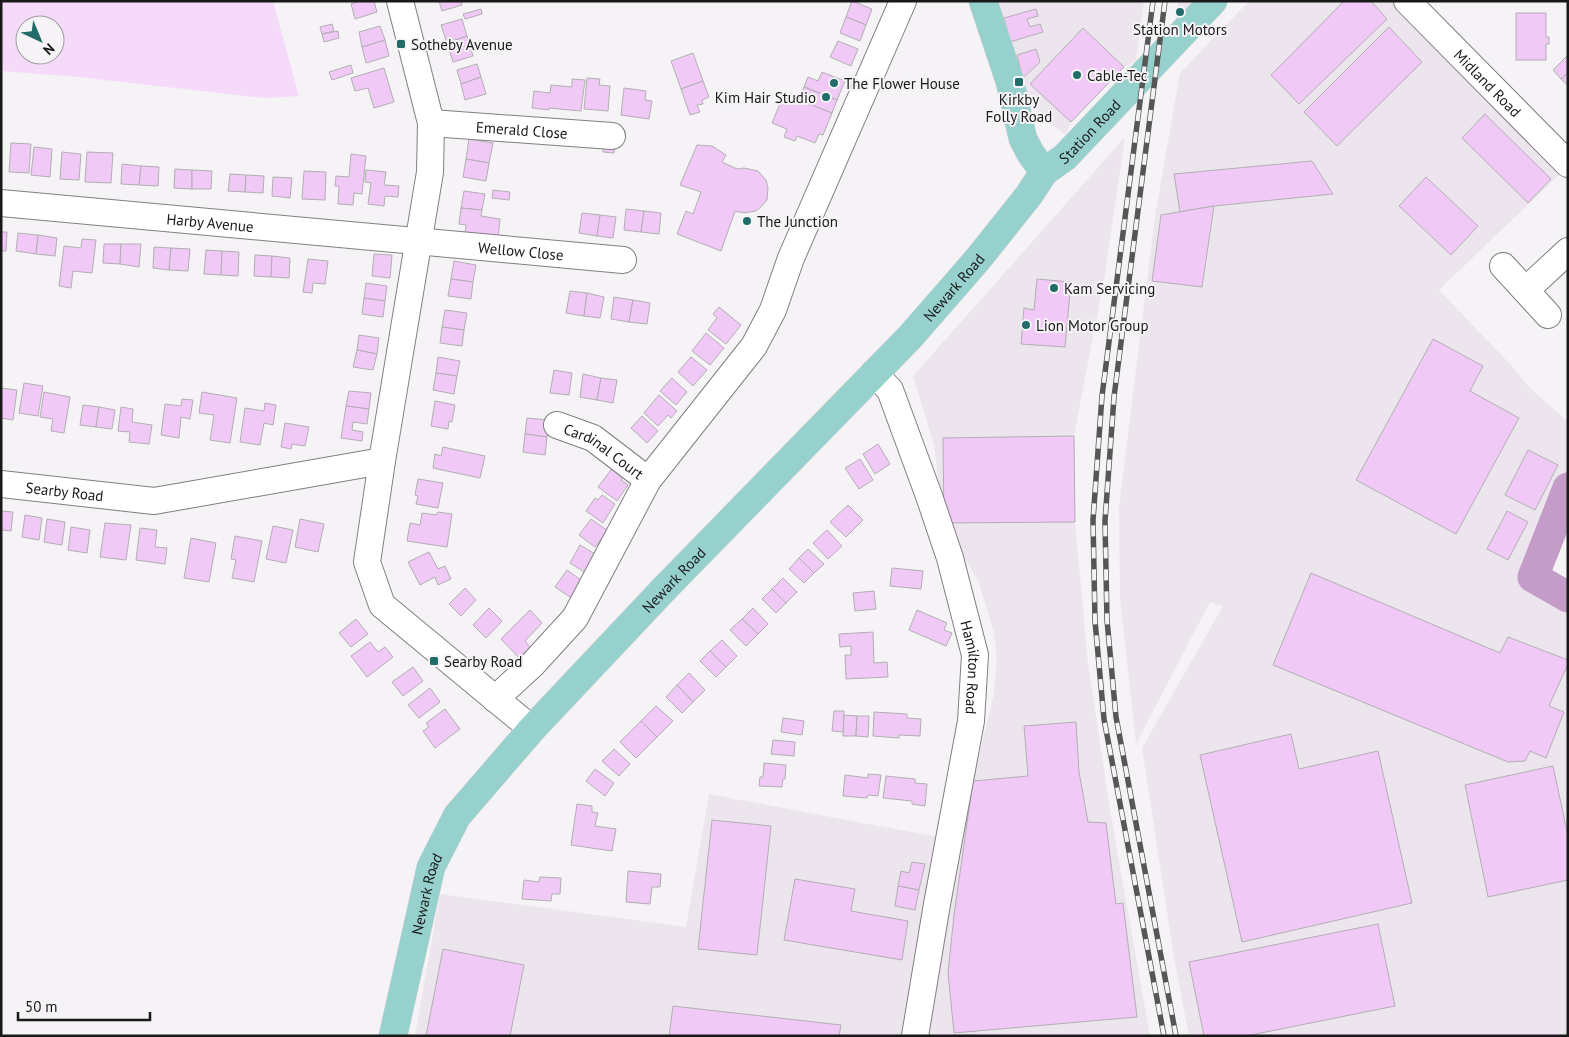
<svg xmlns="http://www.w3.org/2000/svg" width="1569" height="1037" font-family="'PT Sans',sans-serif">
	<style>
		.built { fill: #ede5ee }
		.green { fill: #f6dafa; fill-rule: evenodd }
		.lines { fill: none; stroke-linecap: round; stroke-linejoin: round }
		.river { stroke: #c39cc8; stroke-width: 31 }
		.building { fill: #f1c9f7; stroke: #b1afb2 }
		.minor-casing { stroke: #817f81; stroke-width: 28 }
		.major-casing { stroke: #d1d1d1; stroke-width: 29 }
		.minor { stroke: #fff; stroke-width: 26 }
		.major { stroke: #96d1ce; stroke-width: 28 }
		.rail-casing { stroke: #575657; stroke-width: 5.5 }
		.rail { stroke: #f5f3f6; stroke-width: 4; stroke-dasharray: 11; stroke-linecap: butt }
		.poi-dot { fill: #206c69; stroke: #f5f3f6; stroke-width: 2 }
		.labels { text-anchor: middle; dominant-baseline: central; stroke-width: 4; stroke-linejoin: round; paint-order: stroke }
		.poi-label { font-size: 15px; fill: #1a191a; stroke: #f5f3f6; text-anchor: start }
		.street-label { font-size: 15px; fill: #1a191a; stroke: #f5f3f6 }
	</style>
	<rect width="100%" height="100%" fill="#f5f3f6"/>
	<g class="built">
		<polygon points="993,1 1144,1 1136,61 1124,67 1071,122 1066,135 1051,124 1024,92"/>
		<polygon points="1178,1 1193,1 1175,22"/>
		<polygon points="1249,1 1393,1 1561,173 1439,290 1512,366 1527,385 1568,422 1568,473 1522,588 1568,610 1568,1036 1189,1036 1174,958 1142,748 1223,606 1210,602 1136,744 1120,598 1119,507 1155,216 1180,73"/>
		<polygon points="1125,137 1105,274 1074,436 1075,522 1088,663 1111,816 1150,1036 415,1036 440,894 686,927 709,794 938,837 964,837 973,781 993,698 997,659 994,633 979,583 944,523 934,445 913,376"/>
	</g>
	<path class="green" d="M1,1H273L299,96L267,98L255,97L78,77L1,71ZM25,25H55V55H25Z"/>
	<g class="lines">
		<polyline class="river" points="1568,488 1533,577 1568,597"/>
	</g>
	<g class="building">
		<polygon points="360,1 374,1 377,12 355,19 351,4"/>
		<polygon points="439,1 461,1 462,5 442,11"/>
		<polygon points="852,1 872,9 866,25 846,17"/>
		<polygon points="1344,1 1371,1 1387,19 1299,104 1271,75"/>
		<polygon points="481,9 482,14 465,19 463,14"/>
		<polygon points="1036,9 1038,16 1027,19 1030,27 1040,24 1043,32 1010,42 1004,18"/>
		<polygon points="1516,13 1546,13 1546,37 1549,37 1549,44 1546,44 1546,60 1516,60"/>
		<polygon points="846,17 866,25 860,41 840,33"/>
		<polygon points="462,19 467,36 447,43 441,25"/>
		<polygon points="332,24 334,31 322,34 320,27"/>
		<polygon points="380,26 385,40 362,47 359,32"/>
		<polygon points="1389,27 1422,62 1337,146 1304,112"/>
		<polygon points="1083,28 1124,67 1071,122 1030,84"/>
		<polygon points="338,31 339,38 324,42 322,34"/>
		<polygon points="467,36 473,56 453,62 447,43"/>
		<polygon points="385,40 389,56 366,63 362,47"/>
		<polygon points="838,41 858,49 851,66 830,57"/>
		<polygon points="1036,49 1040,62 1023,78 1017,55"/>
		<polygon points="693,53 703,81 681,89 671,61"/>
		<polygon points="1568,55 1568,73 1561,79 1553,70"/>
		<polygon points="477,64 481,77 461,84 457,70"/>
		<polygon points="351,65 353,73 332,80 329,72"/>
		<polygon points="384,68 394,102 374,108 368,88 355,91 351,78"/>
		<polygon points="822,72 845,81 837,100 804,87 808,77 818,81"/>
		<polygon points="1568,73 1568,86 1561,79"/>
		<polygon points="481,77 486,94 465,100 461,84"/>
		<polygon points="587,78 600,79 599,85 610,86 608,111 584,109"/>
		<polygon points="572,79 585,80 581,111 549,108 549,110 532,108 534,91 550,93 551,85 572,87"/>
		<polygon points="703,81 709,97 702,100 703,104 697,105 700,112 690,115 681,89"/>
		<polygon points="804,87 837,100 832,113 810,105 813,97 802,92"/>
		<polygon points="624,88 646,91 645,100 652,101 649,119 621,115"/>
		<polygon points="784,94 832,113 823,135 819,134 815,143 797,136 795,141 784,137 787,129 772,123"/>
		<polygon points="1485,114 1551,179 1528,203 1462,138"/>
		<polygon points="469,139 493,143 489,163 466,159"/>
		<polygon points="11,143 31,144 29,173 9,172"/>
		<polygon points="604,143 615,145 614,153 603,152"/>
		<polygon points="697,145 712,146 726,155 722,162 737,169 744,168 758,171 766,180 768,188 767,200 762,206 756,211 744,213 735,211 721,251 677,234 686,211 693,214 701,192 680,185"/>
		<polygon points="34,147 52,149 50,177 31,175"/>
		<polygon points="62,152 81,154 79,180 60,179"/>
		<polygon points="87,152 113,153 111,183 85,182"/>
		<polygon points="351,154 366,156 362,194 354,193 353,205 338,204 339,186 335,186 336,176 349,177"/>
		<polygon points="466,159 489,163 486,181 463,177"/>
		<polygon points="1312,161 1333,194 1214,206 1180,212 1174,174"/>
		<polygon points="122,164 141,166 139,185 121,184"/>
		<polygon points="141,166 159,167 158,186 139,185"/>
		<polygon points="175,169 192,170 192,189 174,188"/>
		<polygon points="192,170 212,171 211,189 192,189"/>
		<polygon points="366,170 386,172 384,185 399,186 398,197 385,196 384,206 368,204 371,183 365,182"/>
		<polygon points="304,171 326,172 325,200 302,199"/>
		<polygon points="230,174 246,175 245,192 228,191"/>
		<polygon points="246,175 264,176 263,193 245,192"/>
		<polygon points="273,177 292,178 290,198 272,196"/>
		<polygon points="1426,177 1478,226 1451,255 1399,206"/>
		<polygon points="493,190 510,192 509,200 492,198"/>
		<polygon points="464,191 485,194 482,210 461,208"/>
		<polygon points="1214,206 1202,287 1152,281 1161,215"/>
		<polygon points="461,208 482,210 481,216 500,219 498,239 465,234 466,225 459,224"/>
		<polygon points="626,209 644,211 641,232 624,230"/>
		<polygon points="644,211 661,213 659,234 641,232"/>
		<polygon points="582,213 600,215 597,236 579,233"/>
		<polygon points="600,215 616,217 613,238 597,236"/>
		<polygon points="1,232 7,232 6,251 1,251"/>
		<polygon points="18,233 38,235 36,254 16,251"/>
		<polygon points="38,235 57,238 55,256 36,254"/>
		<polygon points="82,239 96,240 92,273 73,271 71,288 59,286 64,246 81,248"/>
		<polygon points="104,244 121,244 120,264 103,263"/>
		<polygon points="121,244 141,244 139,267 120,264"/>
		<polygon points="154,247 171,248 169,270 153,268"/>
		<polygon points="171,248 190,249 188,271 169,270"/>
		<polygon points="206,250 222,251 221,275 204,274"/>
		<polygon points="222,251 239,252 238,276 221,275"/>
		<polygon points="374,254 392,255 390,278 372,276"/>
		<polygon points="255,255 272,256 271,277 254,276"/>
		<polygon points="272,256 290,258 289,278 271,277"/>
		<polygon points="308,259 328,261 325,284 313,283 312,293 303,292"/>
		<polygon points="454,261 476,265 473,282 451,279"/>
		<polygon points="451,279 473,282 471,299 448,296"/>
		<polygon points="1037,279 1071,282 1065,347 1021,344 1024,308 1034,310"/>
		<polygon points="366,283 387,286 385,301 364,298"/>
		<polygon points="570,291 587,293 584,316 566,313"/>
		<polygon points="587,293 604,297 600,318 584,316"/>
		<polygon points="614,297 633,300 629,322 611,319"/>
		<polygon points="364,298 385,301 383,317 362,314"/>
		<polygon points="633,300 650,303 647,324 629,322"/>
		<polygon points="719,307 741,325 726,344 708,330 717,318 713,314"/>
		<polygon points="445,310 467,313 464,330 442,327"/>
		<polygon points="442,327 464,330 462,346 440,343"/>
		<polygon points="706,333 724,348 710,365 692,351"/>
		<polygon points="359,335 379,338 377,354 357,350"/>
		<polygon points="1433,339 1483,366 1470,391 1519,418 1456,534 1356,480"/>
		<polygon points="357,350 377,354 373,370 353,367"/>
		<polygon points="438,357 460,361 457,376 436,373"/>
		<polygon points="691,357 707,370 693,386 678,372"/>
		<polygon points="554,370 572,373 569,395 550,393"/>
		<polygon points="436,373 457,376 454,394 433,390"/>
		<polygon points="583,374 601,378 597,400 580,397"/>
		<polygon points="601,378 617,380 613,403 597,400"/>
		<polygon points="672,378 687,392 676,405 660,391"/>
		<polygon points="24,383 43,386 38,416 19,413"/>
		<polygon points="1,388 17,390 13,420 1,418"/>
		<polygon points="349,391 371,393 369,409 346,406"/>
		<polygon points="44,392 70,397 64,433 51,431 53,419 40,417"/>
		<polygon points="202,392 237,398 230,443 210,440 214,415 199,413"/>
		<polygon points="659,395 677,411 671,418 668,415 658,426 644,413"/>
		<polygon points="182,399 193,400 190,419 181,417 179,438 161,435 165,404 181,406"/>
		<polygon points="435,401 455,405 452,422 449,421 448,429 431,426"/>
		<polygon points="265,403 276,405 273,425 264,423 260,445 240,442 245,408 264,411"/>
		<polygon points="83,405 99,407 96,427 80,425"/>
		<polygon points="346,406 369,409 367,424 353,422 352,430 363,432 362,441 341,438"/>
		<polygon points="99,407 115,410 112,429 96,427"/>
		<polygon points="121,407 133,409 132,422 152,425 149,444 129,442 130,432 118,431"/>
		<polygon points="642,416 658,431 647,443 631,428"/>
		<polygon points="527,418 549,420 547,437 525,434"/>
		<polygon points="285,423 309,427 305,446 292,444 291,449 281,447"/>
		<polygon points="525,434 547,437 545,455 523,452"/>
		<polygon points="1074,436 1075,522 944,523 943,438"/>
		<polygon points="878,444 890,464 875,474 863,454"/>
		<polygon points="443,447 485,456 480,478 433,468 435,454 441,456"/>
		<polygon points="1528,450 1558,465 1535,510 1505,495"/>
		<polygon points="860,459 873,480 859,489 845,468"/>
		<polygon points="614,466 625,474 621,480 628,485 617,501 598,487"/>
		<polygon points="418,479 443,483 438,508 416,504 418,496 415,495"/>
		<polygon points="602,495 615,504 603,523 586,511 595,498 598,500"/>
		<polygon points="848,505 863,520 846,537 830,522"/>
		<polygon points="1,511 13,512 11,531 1,530"/>
		<polygon points="1507,511 1528,522 1508,560 1487,549"/>
		<polygon points="438,512 452,514 447,547 407,541 410,523 420,525 422,513 436,515"/>
		<polygon points="25,515 42,518 39,540 22,537"/>
		<polygon points="47,519 65,522 62,545 44,542"/>
		<polygon points="300,519 324,524 318,552 295,547"/>
		<polygon points="591,519 608,531 595,547 579,535"/>
		<polygon points="105,523 131,525 126,560 100,557"/>
		<polygon points="273,526 293,530 286,563 266,559"/>
		<polygon points="71,527 90,530 87,553 68,550"/>
		<polygon points="140,528 157,530 155,547 167,548 165,564 136,560"/>
		<polygon points="827,530 842,546 828,559 813,543"/>
		<polygon points="235,536 262,541 254,582 232,578 236,560 231,559"/>
		<polygon points="191,538 216,543 209,582 184,578"/>
		<polygon points="580,545 597,555 586,573 570,563"/>
		<polygon points="808,549 824,564 814,573 799,558"/>
		<polygon points="429,552 438,569 445,566 451,579 438,585 435,577 420,585 408,562"/>
		<polygon points="799,558 814,573 804,583 789,569"/>
		<polygon points="892,568 923,571 921,589 890,586"/>
		<polygon points="567,570 584,582 573,599 555,587"/>
		<polygon points="1311,573 1500,653 1508,637 1568,660 1568,664 1549,706 1564,712 1546,758 1530,751 1525,761 1508,762 1273,665"/>
		<polygon points="783,578 797,592 786,603 772,589"/>
		<polygon points="465,588 476,600 461,616 449,604"/>
		<polygon points="772,589 786,603 776,613 762,599"/>
		<polygon points="874,591 876,609 855,611 853,593"/>
		<polygon points="489,608 502,621 486,638 473,625"/>
		<polygon points="753,608 768,624 758,634 742,619"/>
		<polygon points="530,610 542,623 525,641 531,648 520,659 501,639"/>
		<polygon points="917,610 947,623 944,630 952,633 946,646 909,630"/>
		<polygon points="356,619 368,634 351,647 339,633"/>
		<polygon points="742,619 758,634 746,646 730,630"/>
		<polygon points="873,632 874,663 887,662 888,677 846,679 845,655 851,655 851,646 840,647 839,634"/>
		<polygon points="722,640 737,656 726,667 710,651"/>
		<polygon points="370,642 378,652 385,647 393,657 367,677 351,656"/>
		<polygon points="710,651 726,667 716,677 700,661"/>
		<polygon points="413,667 423,681 403,696 392,682"/>
		<polygon points="689,673 705,690 693,702 677,685"/>
		<polygon points="677,685 693,702 682,713 666,697"/>
		<polygon points="430,688 440,702 419,718 408,705"/>
		<polygon points="656,706 673,721 657,737 641,721"/>
		<polygon points="445,709 460,729 435,748 423,731 429,727 426,723"/>
		<polygon points="834,711 844,711 844,732 832,731"/>
		<polygon points="874,712 907,714 907,718 921,719 920,736 899,735 899,738 873,736"/>
		<polygon points="844,715 857,716 856,736 843,736"/>
		<polygon points="857,716 869,716 868,737 856,736"/>
		<polygon points="783,718 804,721 802,735 781,732"/>
		<polygon points="641,721 657,737 636,758 620,742"/>
		<polygon points="1076,722 1079,772 1088,822 1106,823 1116,904 1123,903 1137,1017 954,1033 948,973 954,915 973,781 1028,776 1024,726"/>
		<polygon points="1291,734 1299,769 1378,751 1412,903 1242,942 1200,755"/>
		<polygon points="773,740 795,742 794,756 771,754"/>
		<polygon points="614,749 630,764 619,776 602,761"/>
		<polygon points="764,763 786,765 785,779 783,779 782,787 759,786 760,777 763,777"/>
		<polygon points="1553,766 1568,836 1568,880 1488,897 1465,785"/>
		<polygon points="595,769 614,783 605,796 586,781"/>
		<polygon points="868,774 881,775 878,796 868,795 867,798 843,796 845,775 868,778"/>
		<polygon points="886,776 915,779 915,783 927,784 925,806 912,804 912,801 883,798"/>
		<polygon points="577,804 592,806 592,812 598,813 595,826 616,829 612,851 571,845"/>
		<polygon points="712,820 771,826 757,955 698,949"/>
		<polygon points="912,862 925,864 919,890 898,886 901,871 909,873"/>
		<polygon points="628,871 661,874 660,887 652,887 650,904 626,902"/>
		<polygon points="540,877 561,878 560,894 552,894 551,901 522,899 524,880 539,882"/>
		<polygon points="795,879 855,889 851,911 908,921 902,960 784,940"/>
		<polygon points="898,886 919,890 915,910 895,906"/>
		<polygon points="1378,924 1395,1006 1246,1036 1204,1036 1189,962"/>
		<polygon points="443,949 524,965 510,1036 426,1036"/>
		<polygon points="673,1006 841,1025 839,1036 669,1036"/>
	</g>
	<g class="lines">
		<g class="minor-casing">
			<g id="minor">
				<polyline points="400,1 431,123 430,172 382,461 367,562 382,605 532,729"/>
				<path id="s1" d="M1407,1L1568,164"/>
				<path id="s2" d="M431,123L612,136"/>
				<path id="s3" d="M1,203L623,260"/>
				<polyline points="1503,266 1548,315"/>
				<polyline points="1526,290 1568,251"/>
				<path id="s4" d="M874,373L890,390L929,496L950,558L975,655L971,721L937,904L915,1036"/>
				<path id="s5" d="M557,425L593,438L648,480"/>
				<path id="s6" d="M1,484L154,501L382,461"/>
				<polyline points="495,699 532,665 575,618 648,480 754,346 773,310 791,258 903,1"/>
			</g>
		</g>
		<g class="major-casing">
			<g id="major">
				<polyline points="983,1 1010,82 1023,139 1031,154 1044,172"/>
				<path id="s7" d="M393,1036L431,867L457,816L532,729L664,589L910,337L978,259L1029,195L1044,172L1065,157L1213,1"/>
			</g>
		</g>
		<use href="#minor" class="minor"/>
		<use href="#major" class="major"/>
		<g class="rail-casing">
			<g id="rail">
				<polyline points="1153,1 1102,396 1093,520 1095,621 1104,719 1164,1036"/>
				<polyline points="1165,1 1114,397 1105,521 1107,620 1116,717 1176,1036"/>
			</g>
		</g>
		<use href="#rail" class="rail"/>
	</g>
	<g class="poi-dot">
		<circle cx="1180" cy="12" r="5"/>
		<rect x="396" y="39" width="10" height="10" rx="2.5"/>
		<circle cx="1077" cy="75" r="5"/>
		<rect x="1014" y="77" width="10" height="10" rx="2.5"/>
		<circle cx="834" cy="83" r="5"/>
		<circle cx="826" cy="97" r="5"/>
		<circle cx="747" cy="221" r="5"/>
		<circle cx="1054" cy="288" r="5"/>
		<circle cx="1026" cy="325" r="5"/>
		<rect x="429" y="656" width="10" height="10" rx="2.5"/>
	</g>
	<g class="labels">
		<g class="poi-label">
			<text x="1180" y="29" text-anchor="middle">Station Motors</text>
			<text x="411" y="44">Sotheby Avenue</text>
			<text x="1087" y="75">Cable-Tec</text>
			<text x="844" y="83">The Flower House</text>
			<text x="816" y="97" text-anchor="end">Kim Hair Studio</text>
			<text x="1019" y="99" text-anchor="middle">Kirkby<tspan x="1019" dy="17">Folly Road</tspan></text>
			<text x="757" y="221">The Junction</text>
			<text x="1064" y="288">Kam Servicing</text>
			<text x="1036" y="325">Lion Motor Group</text>
			<text x="444" y="661">Searby Road</text>
		</g>
		<g class="street-label">
			<text stroke="none"><textPath href="#s1" startOffset="115">Midland Road</textPath></text>
			<text stroke="none"><textPath href="#s2" startOffset="91">Emerald Close</textPath></text>
			<text stroke="none"><textPath href="#s7" startOffset="1164">Station Road</textPath></text>
			<text stroke="none"><textPath href="#s3" startOffset="210">Harby Avenue</textPath></text>
			<text stroke="none"><textPath href="#s3" startOffset="522">Wellow Close</textPath></text>
			<text stroke="none"><textPath href="#s7" startOffset="956">Newark Road</textPath></text>
			<text stroke="none"><textPath href="#s5" startOffset="54">Cardinal Court</textPath></text>
			<text stroke="none"><textPath href="#s6" startOffset="64">Searby Road</textPath></text>
			<text stroke="none"><textPath href="#s7" startOffset="551">Newark Road</textPath></text>
			<text stroke="none"><textPath href="#s4" startOffset="314">Hamilton Road</textPath></text>
			<text stroke="none"><textPath href="#s7" startOffset="146">Newark Road</textPath></text>
		</g>
	</g>
	<rect width="1569" height="1037" fill="none" stroke="#1a191a" stroke-width="5"/>
	<g transform="translate(40 40) rotate(136)"><circle r="24" fill="#f5f3f6" stroke="#9d9c9e"/>
	<path d="M0-4L9 19L0 12L-9 19Z" fill="#206c69"/>
	<text y="-8" font-size="14" font-weight="bold" text-anchor="middle" fill="#1a191a">N</text>
	</g>
	<path d="M18 1012v8h132v-8" fill="none" stroke="#1a191a" stroke-width="2.5"/>
	<text x="25" y="1012" font-size="15" fill="#1a191a" stroke="#f5f3f6" stroke-width="4" paint-order="stroke">50 m</text>
</svg>
